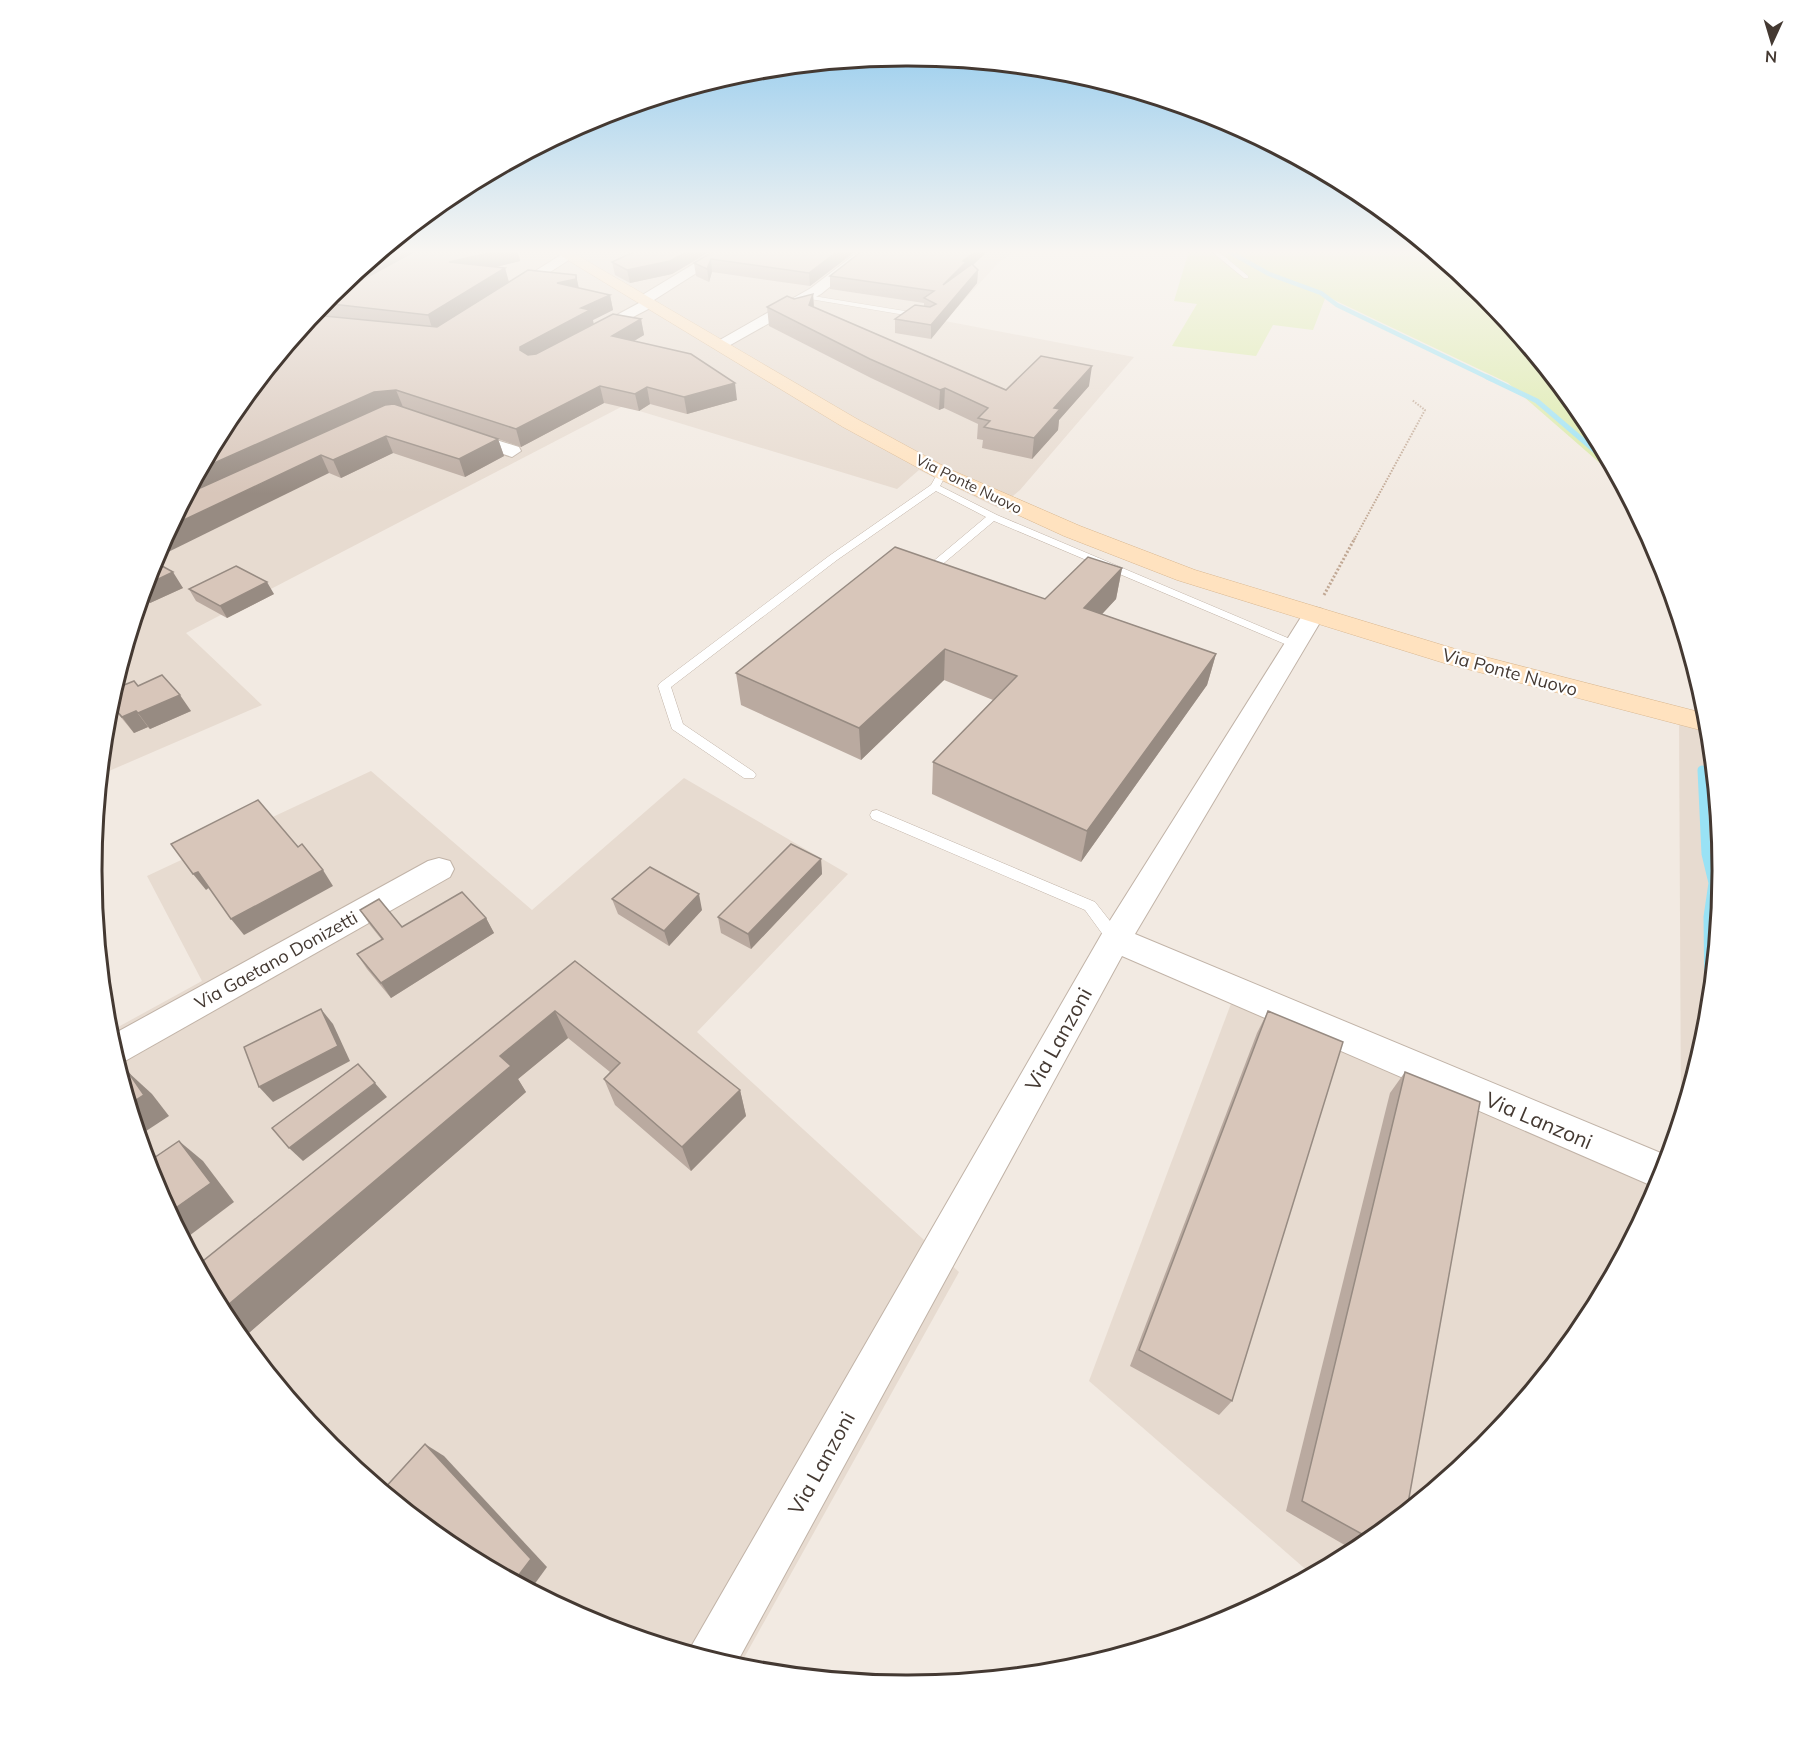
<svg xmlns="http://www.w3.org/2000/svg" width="1814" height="1741" font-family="Mulish,sans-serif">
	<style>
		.residential { fill: #e7dbd0 }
		.green { fill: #daeaa7 }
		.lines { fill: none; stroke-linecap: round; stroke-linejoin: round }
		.stream-far2 { stroke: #99e2f5; stroke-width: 4.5 }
		.stream-far1 { stroke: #99e2f5; stroke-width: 5 }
		.stream { stroke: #99e2f5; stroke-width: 9 }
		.lane-casing { stroke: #c1b3a7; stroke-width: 1 }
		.street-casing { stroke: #c1b3a7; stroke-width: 2 }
		.secondary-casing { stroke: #d9b790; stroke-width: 1 }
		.path-far1 { stroke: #c1a894; stroke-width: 2; stroke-dasharray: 1.5 1.5; stroke-linecap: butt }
		.path { stroke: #c1a894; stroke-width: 3; stroke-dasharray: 2 2; stroke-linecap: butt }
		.lane { fill: #fff; fill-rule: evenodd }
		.street { fill: #fff; fill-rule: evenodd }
		.secondary { fill: #ffe2bf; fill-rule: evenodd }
		.wall { fill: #baaaa0 }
		.shaded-wall { fill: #978b82 }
		.building { fill: #d8c6ba; stroke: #978b82; stroke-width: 1.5 }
		.labels { text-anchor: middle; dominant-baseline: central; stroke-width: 4.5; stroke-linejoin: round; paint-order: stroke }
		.far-street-label { font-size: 15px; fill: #443932; stroke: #fff }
		.street-label { font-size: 18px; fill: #443932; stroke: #fff }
		.near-street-label { font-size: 21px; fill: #443932; stroke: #fff }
		.rim { fill: none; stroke: #443932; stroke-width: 3 }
	</style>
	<rect width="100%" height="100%" fill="#f2eae2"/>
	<g class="residential">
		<polygon points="384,251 1016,251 999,262 945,321 1134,357 1020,490 998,508 919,470 897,489 623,406 186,633 262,705 102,774 108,711 154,558 230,417 331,294"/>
		<polygon points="1679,717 1708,726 1722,871 1706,1030 1681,1115"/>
		<polygon points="371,771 532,910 684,778 848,874 697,1032 959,1272 739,1667 595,1623 454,1548 330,1447 229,1323 154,1182 109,1032 202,981 147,876"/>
		<polygon points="1232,1001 1662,1177 1584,1324 1483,1447 1360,1548 1311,1574 1089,1381"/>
	</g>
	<polygon class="green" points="1189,251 1430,251 1484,294 1585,418 1617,478 1508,383 1326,296 1313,330 1273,325 1256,356 1172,346 1197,304 1174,301"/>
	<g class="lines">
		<polyline class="stream-far2" points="1228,251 1269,274 1321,293 1337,305 1491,379"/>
		<polyline class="stream-far1" points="1487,377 1537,401 1600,455 1617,479"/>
		<polyline class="stream" points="1702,770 1706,854 1713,883 1708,917 1709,1002"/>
		<g class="lane-casing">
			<g id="lane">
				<polygon points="1211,251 1218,251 1248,276 1248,278 1244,278"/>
				<polygon points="801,294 923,314 927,316 923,318 804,298"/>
				<polygon points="942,470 947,473 940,486 997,515 1302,644 1300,647 1292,647 994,521 938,568 930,568 930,564 986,517 936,491 837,560 671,687 683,724 754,772 756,775 754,778 744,778 672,729 658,686 660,683 829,556 931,485 939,471"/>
				<polygon points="877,810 1095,902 1121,935 1123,939 1121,943 1109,943 1085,910 872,819 870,815 872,811"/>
			</g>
		</g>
		<g class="street-casing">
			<g id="street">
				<polygon points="567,251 572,252 572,258 511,297 501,297 499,294"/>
				<polygon points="715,251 731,251 654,300 656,303 654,306 593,338 588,340 580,335 639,303 639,297"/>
				<polygon points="859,251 874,251 821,294 725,348 719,350 711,345 811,288"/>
				<polygon points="461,429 519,447 521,451 512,457 455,438 452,434 455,430"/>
				<polygon points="1314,607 1322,609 1325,614 1135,934 1668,1156 1657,1188 1122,956 735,1666 688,1652 1104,930 1303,614 1306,609"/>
				<polygon points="439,858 450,861 454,869 450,877 118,1065 110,1036 428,861"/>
			</g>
		</g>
		<g class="secondary-casing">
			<polygon id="secondary" points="553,251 570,251 857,419 949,469 1080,526 1195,570 1462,651 1707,714 1708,732 1444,663 1177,580 1064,536 935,477 843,427"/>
		</g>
		<polyline class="path-far1" points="1354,540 1425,410 1412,400"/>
		<polyline class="path" points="1324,595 1355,538"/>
		<use href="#lane" class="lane"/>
		<use href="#street" class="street"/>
		<use href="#secondary" class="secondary"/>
	</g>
	<g class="wall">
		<polygon points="384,251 518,251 520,261 496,267 505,268 509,282 576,275 579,288 610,295 613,310 593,320 593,324 641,319 644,335 634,341 737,400 687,414 650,404 639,411 604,403 521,447 498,439 504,456 465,477 393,453 341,478 329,473 230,417 314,315 325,316 321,306 331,294"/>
		<polygon points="636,251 711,251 672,274 630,283 615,275 612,262"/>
		<polygon points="714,251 856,251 810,286 712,272 709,282 696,276 694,263"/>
		<polygon points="862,251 988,251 973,265 978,270 977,283 931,339 895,333 895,319 924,306 924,303 830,289 830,276"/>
		<polygon points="813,294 814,307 1006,390 1089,386 1059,420 1058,430 1032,459 982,448 983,440 977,439 978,424 944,408 939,410 871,378 769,326 767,307"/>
		<polygon points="153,561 183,588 150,603 142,598"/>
		<polygon points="1122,568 1116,599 1102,614 1216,654 1207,685 1081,862 932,794 933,762 993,700 944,680 861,760 741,705 736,673 1045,599"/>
		<polygon points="189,589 274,594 227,618 196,601"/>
		<polygon points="138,686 191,711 150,729 148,727 134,733 110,704 114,689"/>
		<polygon points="821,859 822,874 751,949 721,933 718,917"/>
		<polygon points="612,899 702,910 669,946 618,914"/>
		<polygon points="360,910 402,927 486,918 494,933 391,998 367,969 357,954 382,940 370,925"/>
		<polygon points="575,961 740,1090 746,1116 691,1171 615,1105 604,1079 610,1072 568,1038 518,1079 526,1092 242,1339"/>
		<polygon points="1268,1011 1232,1401 1219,1415 1130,1366 1257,1033"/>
		<polygon points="1405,1072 1407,1509 1359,1548 1355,1551 1286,1511 1390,1093"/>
	</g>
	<g class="shaded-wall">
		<polygon points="388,251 420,251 324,302 331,294 377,256"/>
		<polygon points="497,251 518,251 520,261 454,277 449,262"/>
		<polygon points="688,251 711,251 672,274 630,283 627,270"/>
		<polygon points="838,251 856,251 810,286 809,273"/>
		<polygon points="975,251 988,251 966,271 943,285 963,261"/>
		<polygon points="711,259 712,272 709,282 707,269"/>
		<polygon points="505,268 509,283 433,331 428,315"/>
		<polygon points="978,270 977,283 931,339 931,325"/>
		<polygon points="576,275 579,290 557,283"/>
		<polygon points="813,294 814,312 809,305"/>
		<polygon points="610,295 613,310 593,320 594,325 525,363 520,350 520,347 581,308"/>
		<polygon points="641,319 644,335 615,352 612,336"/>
		<polygon points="1092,366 1089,386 1059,420 1058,430 1032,459 1034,438 1054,408"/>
		<polygon points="735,383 737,400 687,414 684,397"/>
		<polygon points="600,386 604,403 521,447 516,429"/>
		<polygon points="647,387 650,404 639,411 635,394"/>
		<polygon points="945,388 944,408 939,410 940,390"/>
		<polygon points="396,390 403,407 187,498 203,468 374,392"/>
		<polygon points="386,436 393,453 341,478 333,460"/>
		<polygon points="498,439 504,456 465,477 459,459"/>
		<polygon points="321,455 329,473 154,559 171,526"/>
		<polygon points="1122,568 1116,599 1079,639 1084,608"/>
		<polygon points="173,572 183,588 150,603 144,593 146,585"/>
		<polygon points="267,582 274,594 227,618 220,606"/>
		<polygon points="945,649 944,680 861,760 859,728"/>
		<polygon points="1216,654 1207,685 1081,862 1087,831"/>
		<polygon points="180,695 191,711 150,729 138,713"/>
		<polygon points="136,711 148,727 134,733 122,717"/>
		<polygon points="821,859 822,874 751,949 748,934"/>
		<polygon points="323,870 333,886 244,935 231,919"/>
		<polygon points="198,872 210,887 206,890 193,874"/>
		<polygon points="699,894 702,910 669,946 664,931"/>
		<polygon points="486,918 494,933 391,998 381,983"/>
		<polygon points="321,1009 333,1024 350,1061 273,1102 259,1087"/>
		<polygon points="555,1011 568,1038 518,1079 526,1092 242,1339 229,1323 222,1310 500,1056"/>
		<polygon points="128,1072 152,1094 169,1116 140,1135 130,1104"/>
		<polygon points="375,1083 387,1097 303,1161 289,1148"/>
		<polygon points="740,1090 746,1116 691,1171 682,1147"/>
		<polygon points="179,1141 203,1161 234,1202 185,1239 170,1212"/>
		<polygon points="425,1444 444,1456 547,1567 531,1589 515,1580"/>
	</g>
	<g class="building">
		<polygon points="415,251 497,251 449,262 505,268 428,315 323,303 327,299"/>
		<polygon points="636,251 688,251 670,261 627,270 612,262"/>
		<polygon points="714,251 838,251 809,273 711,259 707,269 694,263"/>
		<polygon points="862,251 975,251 963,261 966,262 943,285 972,264 978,270 931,325 895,319 915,305 930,307 936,304 924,298 934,291 830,276"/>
		<polygon points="528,270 576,275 576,279 557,283 610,295 581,308 590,310 520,347 520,350 528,355 536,354 613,314 641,319 612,336 691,354 735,383 684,397 647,387 635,394 600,386 516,429 396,390 374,392 203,468 230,417 290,344 307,334 299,333 314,315 437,327"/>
		<polygon points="813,294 809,305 1006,390 1041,356 1092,366 1054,408 1060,409 1034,438 984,427 990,421 978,418 988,408 945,388 940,390 870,359 767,307 787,296 794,299"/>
		<polygon points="394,404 498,439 459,459 386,436 333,460 321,455 171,526 189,493 385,405"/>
		<polygon points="895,547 1045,599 1088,557 1122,568 1084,608 1216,654 1087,831 933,762 1017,676 945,649 859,728 736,673"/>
		<polygon points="153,561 173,572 146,585"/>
		<polygon points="236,566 267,582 220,606 189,589"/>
		<polygon points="162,675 180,695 138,713 136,711 122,717 110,703 114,689 134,681 138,686"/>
		<polygon points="258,800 298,847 302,844 323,870 231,919 198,872 193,874 171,844"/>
		<polygon points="791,844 821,859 748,934 718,917"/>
		<polygon points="650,867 699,894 664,931 612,899"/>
		<polygon points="462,892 486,918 381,983 357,954 383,939 360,910 379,899 402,927"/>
		<polygon points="575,961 740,1090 682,1147 604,1079 620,1063 555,1011 500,1056 511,1066 222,1310 198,1265"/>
		<polygon points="321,1009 338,1046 259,1087 244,1047"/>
		<polygon points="1268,1011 1343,1042 1232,1401 1139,1350"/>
		<polygon points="358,1064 375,1083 289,1148 272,1128"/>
		<polygon points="128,1072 144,1095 130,1104 122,1076"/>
		<polygon points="1405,1072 1480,1102 1407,1509 1371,1539 1302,1501"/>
		<polygon points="179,1141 211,1183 170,1212 154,1182 148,1162"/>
		<polygon points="425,1444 531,1559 515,1580 454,1548 383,1490"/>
	</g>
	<linearGradient id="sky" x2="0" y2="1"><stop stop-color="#88c6ed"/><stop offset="0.51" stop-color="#f9f6f2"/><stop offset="1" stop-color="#f9f6f2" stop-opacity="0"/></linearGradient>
	<rect width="1814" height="494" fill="url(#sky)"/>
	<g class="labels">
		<g class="far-street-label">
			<text transform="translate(969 484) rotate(26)">Via Ponte Nuovo</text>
		</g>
		<g class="street-label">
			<text transform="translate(1510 672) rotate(15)">Via Ponte Nuovo</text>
			<text transform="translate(276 960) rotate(-29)">Via Gaetano Donizetti</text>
		</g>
		<g class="near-street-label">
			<text transform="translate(1058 1039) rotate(-61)">Via Lanzoni</text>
			<text transform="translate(1539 1120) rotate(23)">Via Lanzoni</text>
			<text transform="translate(821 1463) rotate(-61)">Via Lanzoni</text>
		</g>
	</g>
	<path d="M0 0H1814V1741H0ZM906 66H908A804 804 0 0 1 1712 870V871A804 804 0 0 1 908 1675H906A804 804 0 0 1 102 871V870A804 804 0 0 1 906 66Z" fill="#fff" fill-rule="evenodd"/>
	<path class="rim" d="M906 66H908A804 804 0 0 1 1712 870V871A804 804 0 0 1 908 1675H906A804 804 0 0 1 102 871V870A804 804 0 0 1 906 66Z"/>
	<g transform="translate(1772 42) rotate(184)" stroke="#ffffff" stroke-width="4.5" paint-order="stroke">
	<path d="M0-4.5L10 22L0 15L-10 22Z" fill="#443932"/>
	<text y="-9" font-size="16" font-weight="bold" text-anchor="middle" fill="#443932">N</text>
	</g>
</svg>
